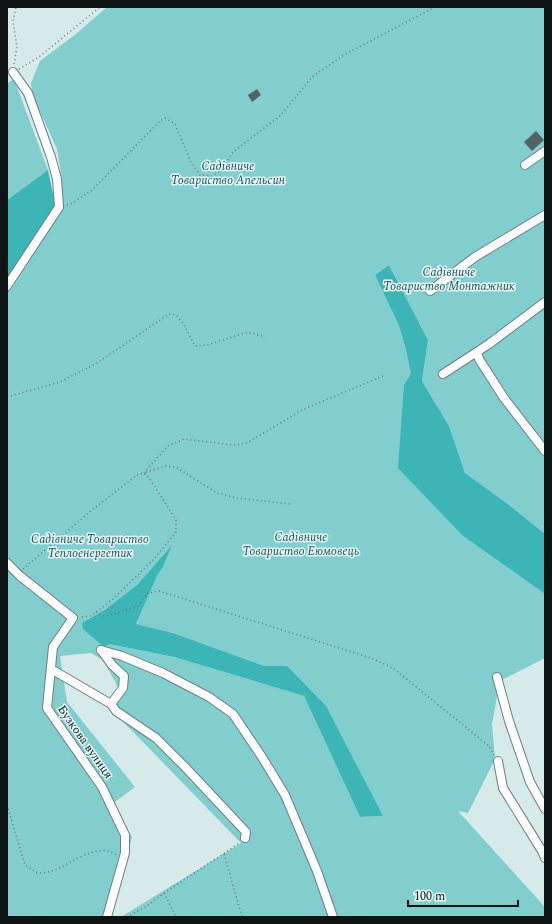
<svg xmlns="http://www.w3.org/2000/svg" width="552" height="924" font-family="Spectral,serif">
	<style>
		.green { fill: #82cece; fill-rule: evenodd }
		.forest { fill: #3cb5b7 }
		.building { fill: #536464 }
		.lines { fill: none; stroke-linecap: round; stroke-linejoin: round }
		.minor-casing { stroke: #6d7f7e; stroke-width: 10 }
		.path { stroke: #6b7777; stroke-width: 1.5; stroke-dasharray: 1 3; stroke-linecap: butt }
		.minor { stroke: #fff; stroke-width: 8 }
		.labels { text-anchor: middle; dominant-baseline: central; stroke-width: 3; stroke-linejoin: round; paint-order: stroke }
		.park-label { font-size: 12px; font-style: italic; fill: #1b4e4f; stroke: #e4f7f7 }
		.street-label { font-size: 12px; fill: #0d1313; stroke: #e4f7f7 }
	</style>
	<rect width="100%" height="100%" fill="#d7eaea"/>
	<g class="green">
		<path d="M107,7H545V534L508,504L465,473L449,426L422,381L428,340L389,265L375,275L399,326L405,346L411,374L463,536L545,594V658L500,681L492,724L495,759L468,813L458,811L545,907V917H121L241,843L108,706L118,687L103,660L91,653L60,656L67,702L135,787L111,805L132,837L111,917H7V296L58,218L62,179L57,149L33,96L31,83L40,61L76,34ZM171,546L162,569L158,574L136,624L173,633L264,666H287L383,816L360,817L304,696L174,657L109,644L82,623L106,609L136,586Z"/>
		<polygon points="14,79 48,170 7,200 7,83"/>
	</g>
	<g class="forest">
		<polygon points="48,170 58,218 7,295 7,200"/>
		<polygon points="389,265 428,340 422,381 449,426 465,473 508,504 545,534 545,594 463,536 398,468 404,385 411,374 405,346 399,326 375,275"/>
		<polygon points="172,545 162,569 158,574 136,624 173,633 264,666 287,666 326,706 383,816 360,817 304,696 174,657 109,644 104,647 83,629 82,623 106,609 137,585"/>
	</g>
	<g class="building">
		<polygon points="257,89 261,95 252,102 248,95"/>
		<polygon points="536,131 544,140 532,151 524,142"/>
	</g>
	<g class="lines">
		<g class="minor-casing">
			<g id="minor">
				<polyline points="525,165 545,151"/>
				<polyline points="7,286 59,207 57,179 51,157 28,93 13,72"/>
				<polyline points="430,291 475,257 545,215"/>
				<polyline points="477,352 479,359 504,398 545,451"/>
				<polyline points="443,374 489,344 545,302"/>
				<polyline points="7,563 20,576 73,618 53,647 47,708 102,787 125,835 125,853 107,917"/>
				<polyline points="101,650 122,656 163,673 209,697 233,714 262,757 285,795 317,871 333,917"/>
				<polyline points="51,669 111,704 123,688 124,676 112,665 101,650"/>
				<polyline points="497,677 509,721 530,782 545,809"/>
				<polyline points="111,704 116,711 156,738 186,768 246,832 245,838"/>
				<polyline points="498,761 503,788 542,851 545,858"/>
			</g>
		</g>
		<g class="path">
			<polyline points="14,64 17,47 13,22 16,7"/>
			<polyline points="19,69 39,57 100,7"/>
			<polyline points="67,205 73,203 93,189 159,122 165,118 175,124 191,162 200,175 212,176 222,170 233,152 281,115 312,77 344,55 435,7"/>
			<polyline points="7,397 60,382 97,363 169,314 176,315 183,323 195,346 207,345 248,332 265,337"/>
			<polyline points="146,472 166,466 176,467 217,493 237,498 290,504"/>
			<polyline points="144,473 168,446 184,439 233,445 247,443 302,410 383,376"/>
			<polyline points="23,569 92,510 137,475 144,473 150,479 176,520 176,532 154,559 113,599 91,616 81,617"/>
			<polyline points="96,612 102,616 118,613 139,605 148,593 159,591 371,658 393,668 489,746 494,755"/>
			<path d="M7,805L25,865L38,873C43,873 48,872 53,871C70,864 99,841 116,855"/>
			<polyline points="224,854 242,917"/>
			<polyline points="164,893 176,917"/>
			<polyline points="127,917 147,906 164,893 226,852 239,843"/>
		</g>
		<use href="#minor" class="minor"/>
	</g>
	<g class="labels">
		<g class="park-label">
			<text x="228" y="166">Садівниче<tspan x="228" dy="14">Товариство Апельсин</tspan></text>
			<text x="449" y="272">Садівниче<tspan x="449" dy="14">Товариство Монтажник</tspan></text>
			<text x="301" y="537">Садівниче<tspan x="301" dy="14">Товариство Еюмовець</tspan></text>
			<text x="90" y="539">Садівниче Товариство<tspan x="90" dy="14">Теплоенергетик</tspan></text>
		</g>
		<g class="street-label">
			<text transform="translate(85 742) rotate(55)">Бузкова вулиця</text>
		</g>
	</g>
	<rect width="552" height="924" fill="none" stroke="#0d1313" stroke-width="16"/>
	<path d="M408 900v6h110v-6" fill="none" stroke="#0d1313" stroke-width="2"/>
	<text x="414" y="900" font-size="12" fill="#0d1313" stroke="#e4f7f7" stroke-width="3" paint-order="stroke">100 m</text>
</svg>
